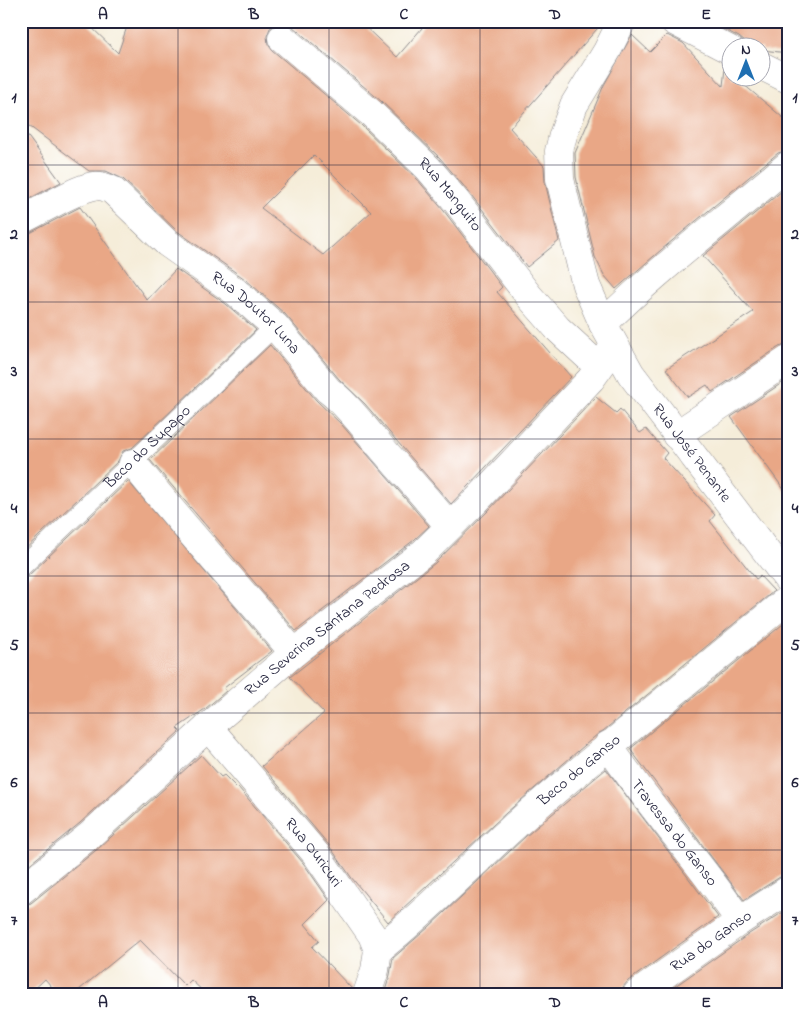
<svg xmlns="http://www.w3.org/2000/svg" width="809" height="1015" font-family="'Indie Flower',sans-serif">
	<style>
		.building { fill: #e9a786; fill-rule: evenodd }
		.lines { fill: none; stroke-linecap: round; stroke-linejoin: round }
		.lane-casing { stroke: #8c888a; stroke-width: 19 }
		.street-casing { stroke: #8c888a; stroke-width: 29 }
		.lane { stroke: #fff; stroke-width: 18 }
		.street { stroke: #fff; stroke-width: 28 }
		.grid { fill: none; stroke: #22223b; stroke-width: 1; stroke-opacity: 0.55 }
		.labels { text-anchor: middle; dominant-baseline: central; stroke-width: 4; stroke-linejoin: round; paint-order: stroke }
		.street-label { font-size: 16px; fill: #22223b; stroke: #fff }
		.neatline { fill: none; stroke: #22223b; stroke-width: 2 }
		.grid-label { font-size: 16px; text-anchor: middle; font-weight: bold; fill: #22223b }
	</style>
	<rect width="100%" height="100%" fill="#fff"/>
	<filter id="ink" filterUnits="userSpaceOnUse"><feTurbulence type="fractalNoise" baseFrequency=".02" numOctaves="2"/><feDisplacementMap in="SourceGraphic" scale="10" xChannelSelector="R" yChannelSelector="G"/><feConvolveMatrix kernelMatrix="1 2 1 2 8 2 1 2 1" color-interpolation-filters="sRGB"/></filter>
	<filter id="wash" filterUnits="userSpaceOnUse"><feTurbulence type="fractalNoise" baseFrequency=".0096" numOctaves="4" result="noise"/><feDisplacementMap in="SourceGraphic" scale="20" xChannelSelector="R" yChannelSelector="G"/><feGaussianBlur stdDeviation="1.12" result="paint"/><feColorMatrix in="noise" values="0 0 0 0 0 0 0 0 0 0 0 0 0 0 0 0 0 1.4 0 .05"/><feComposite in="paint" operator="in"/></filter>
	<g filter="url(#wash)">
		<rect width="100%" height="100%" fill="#f5edd9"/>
		<g id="blocks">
			<g class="building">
				<path d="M21,21H85L118,53L129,21H359L397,57L428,21H604L510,128L544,166L545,182L559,241L527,267L468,191L440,158L381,101L292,26L284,23L276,24L270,28L267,36L268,44L272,50L361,125L417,179L444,211L502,287L497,292L571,377L451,504L365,404L339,379L285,314L245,279L177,231L123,179L106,171H89L21,120ZM314,155L371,212L323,255L261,208Z"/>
				<polygon points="708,21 788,21 788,53 762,50 762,48 747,48 745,42 739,37"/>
				<polygon points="632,35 650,52 667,35 683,43 723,86 725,68 732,74 732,78 736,78 788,122 788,150 778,153 661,250 616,289 604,275 595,257 576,177 575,153 604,85"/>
				<polygon points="21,127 61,182 21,203"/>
				<polygon points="788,186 788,344 779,347 712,392 707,385 688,397 666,369 753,312 703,256"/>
				<polygon points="80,207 147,300 176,269 226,304 256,330 132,448 123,451 118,461 21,553 21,235 28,234"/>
				<polygon points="270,345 316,400 342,425 429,526 414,540 296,631 150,460"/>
				<polygon points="788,379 788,495 731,417"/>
				<polygon points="596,397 616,413 620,409 640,433 646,429 667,453 663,458 715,515 710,521 756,579 760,576 774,591 603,731 599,733 506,813 388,922 351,877 328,844 262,766 324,713 290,677 435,563 488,511"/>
				<polygon points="128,481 272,651 224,688 226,691 205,709 177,728 180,731 80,823 21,871 21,578 28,576"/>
				<polygon points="788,620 788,874 780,877 744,900 630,749"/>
				<polygon points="201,755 221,777 224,775 237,788 238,787 304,864 329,900 305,924 319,941 312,947 352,989 352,994 206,994 191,980 185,986 140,940 74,994 58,994 45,979 29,994 21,994 21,906 31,903 100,847"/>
				<polygon points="606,769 718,917 628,981 623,987 622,994 384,994 390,975 393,958 429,927 526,836"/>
				<polygon points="788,909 788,994 664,994 749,934"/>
			</g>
		</g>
	</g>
	<g filter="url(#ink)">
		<use href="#blocks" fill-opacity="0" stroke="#8c888a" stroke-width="1"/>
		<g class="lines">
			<g class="lane-casing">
				<g id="lane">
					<path id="s1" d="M21,568L275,326"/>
				</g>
			</g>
			<g class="street-casing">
				<g id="street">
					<path id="s2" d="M622,21L607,51L574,105L563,135L559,151L560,179L581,266L586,285L603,324L631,374L788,580"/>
					<polyline points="674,21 732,51"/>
					<path id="s3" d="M282,38L371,113L428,168L456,201L529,296L558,329L599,367"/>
					<polyline points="762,66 788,79"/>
					<path id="s4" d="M21,220C43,210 71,191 93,186C100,185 106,187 112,190L167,243L236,292L275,326L328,390C347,404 361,424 376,441C400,470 426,497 449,526"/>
					<path d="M603,324C661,266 727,218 788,165"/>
					<polyline points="676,435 788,360"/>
					<path d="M133,463C184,528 241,589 294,653"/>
					<path id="s5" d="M208,727L316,854L372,935L378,950L375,970L367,994"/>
					<path id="s6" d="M608,745C649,806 698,860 740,921"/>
					<path id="s7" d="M21,891L90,835L208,727L294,653L424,552L477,500L591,379L614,347"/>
					<path id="s8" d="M378,950C434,906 482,853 536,807C619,736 705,669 788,599"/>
					<path id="s9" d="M637,994L740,921L788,890"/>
				</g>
			</g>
			<use href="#lane" class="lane"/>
			<use href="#street" class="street"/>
		</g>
	</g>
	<path class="grid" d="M178,21V994M329,21V994M480,21V994M631,21V994M21,165H788M21,302H788M21,439H788M21,576H788M21,713H788M21,850H788"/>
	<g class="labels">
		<g class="street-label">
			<text stroke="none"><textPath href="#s3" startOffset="230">Rua Manguito</textPath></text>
			<text stroke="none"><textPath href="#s4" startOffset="289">Rua Doutor Luna</textPath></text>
			<text stroke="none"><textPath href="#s1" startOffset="175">Beco do Supapo</textPath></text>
			<text stroke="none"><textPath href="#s2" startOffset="482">Rua José Penante</textPath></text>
			<text stroke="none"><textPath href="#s7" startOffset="404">Rua Severina Santana Pedrosa</textPath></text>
			<text stroke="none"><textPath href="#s8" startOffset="270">Beco do Ganso</textPath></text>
			<text stroke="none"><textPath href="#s6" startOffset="110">Travessa do Ganso</textPath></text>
			<text stroke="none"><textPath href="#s5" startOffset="164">Rua Ouricuri</textPath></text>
			<text stroke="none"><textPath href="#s9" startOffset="91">Rua do Ganso</textPath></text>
		</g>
	</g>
	<rect width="809" height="1015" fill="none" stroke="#fff" stroke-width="55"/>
	<g transform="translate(746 62)"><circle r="24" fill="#ffffff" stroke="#a7a7b1"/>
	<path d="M0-4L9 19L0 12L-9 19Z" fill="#1f6fb2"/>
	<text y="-8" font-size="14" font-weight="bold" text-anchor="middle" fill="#22223b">N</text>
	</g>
	<rect x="28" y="28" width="754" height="960" class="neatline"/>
	<g class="grid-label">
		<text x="103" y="19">A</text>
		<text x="254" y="19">B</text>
		<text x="404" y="19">C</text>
		<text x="555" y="19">D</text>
		<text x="706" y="19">E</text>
		<text x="14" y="102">1</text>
		<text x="795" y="102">1</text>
		<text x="14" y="239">2</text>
		<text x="795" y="239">2</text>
		<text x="14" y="376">3</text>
		<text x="795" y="376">3</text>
		<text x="14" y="513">4</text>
		<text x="795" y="513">4</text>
		<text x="14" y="650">5</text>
		<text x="795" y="650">5</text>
		<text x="14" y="787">6</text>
		<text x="795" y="787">6</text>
		<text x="14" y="925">7</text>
		<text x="795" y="925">7</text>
		<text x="103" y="1007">A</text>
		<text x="254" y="1007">B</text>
		<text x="404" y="1007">C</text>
		<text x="555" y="1007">D</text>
		<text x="706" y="1007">E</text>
	</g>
</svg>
